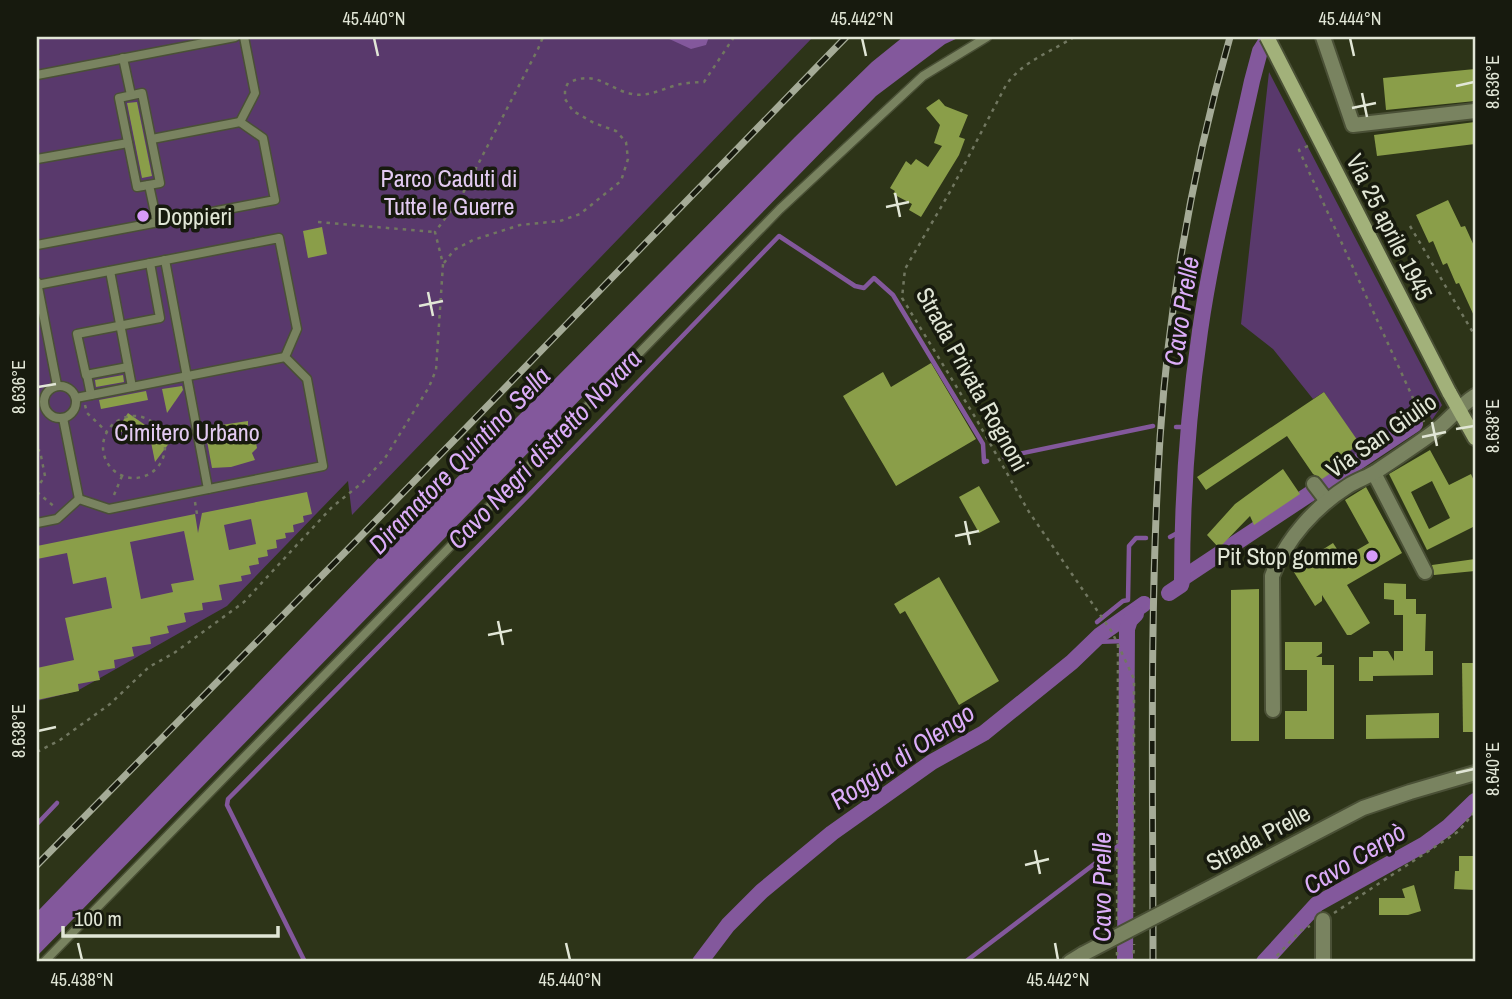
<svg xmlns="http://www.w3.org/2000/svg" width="1512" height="999" font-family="'Archivo Narrow',sans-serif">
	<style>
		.green { fill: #59396c }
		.water { fill: #83589c }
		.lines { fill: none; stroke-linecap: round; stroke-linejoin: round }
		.stream { stroke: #83589c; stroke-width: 4.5 }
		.canal { stroke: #83589c; stroke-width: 16 }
		.building { fill: #8a9e49; fill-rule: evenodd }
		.lane-casing { stroke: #4a5036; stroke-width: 11 }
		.street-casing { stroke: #4a5036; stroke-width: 18 }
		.secondary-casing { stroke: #4a5036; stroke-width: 18 }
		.path { stroke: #717760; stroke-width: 2.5; stroke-dasharray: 3.5 5; stroke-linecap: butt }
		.lane { stroke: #798360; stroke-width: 8 }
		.street { stroke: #798360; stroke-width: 14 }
		.secondary { stroke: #a2b17a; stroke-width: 14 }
		.rail-casing { stroke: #a5ab97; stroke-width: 7 }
		.rail { stroke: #171a0e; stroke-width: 4.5; stroke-dasharray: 13; stroke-linecap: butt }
		.street-bridge-casing { stroke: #4a5036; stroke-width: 18; stroke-linecap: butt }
		.secondary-bridge-casing { stroke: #4a5036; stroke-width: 18; stroke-linecap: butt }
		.street-bridge { stroke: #798360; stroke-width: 14 }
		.secondary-bridge { stroke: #a2b17a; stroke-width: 14 }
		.ticks { fill: none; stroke: #e1e6d6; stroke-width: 2.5 }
		.poi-dot { fill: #d79bf9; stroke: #171a0e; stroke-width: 2.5 }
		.labels { text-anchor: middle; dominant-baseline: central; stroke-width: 7; stroke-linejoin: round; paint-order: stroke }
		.park-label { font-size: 24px; fill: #e3cbf2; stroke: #171a0e }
		.poi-label { font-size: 24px; fill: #e1e6d6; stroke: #171a0e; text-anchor: start }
		.street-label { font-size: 24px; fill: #e1e6d6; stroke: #171a0e }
		.water-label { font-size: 26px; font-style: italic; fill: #dcadf9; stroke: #171a0e }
		.neatline { fill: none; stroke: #e1e6d6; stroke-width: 2.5 }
		.ticks-label { font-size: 18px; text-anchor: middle; fill: #e1e6d6 }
	</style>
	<rect width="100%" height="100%" fill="#2d3418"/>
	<g class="green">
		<polygon points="37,37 813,37 352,515 348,481 227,606 77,691 37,701"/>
		<polygon points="1269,72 1442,405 1432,420 1426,409 1341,467 1336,460 1359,444 1324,392 1313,399 1273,349 1241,324"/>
	</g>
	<g class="water">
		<polygon points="665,37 709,37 706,45 691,49"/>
		<polygon points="903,37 960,37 945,44 876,96 37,956 37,912 421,514 795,137 872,62"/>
	</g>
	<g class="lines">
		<g class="stream">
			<polyline points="1176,427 1188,427"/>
			<polyline points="1004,457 1153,426"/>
			<polyline points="1170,537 1183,530"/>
			<polyline points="1097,622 1123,601 1128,600 1129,546 1136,538 1146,538"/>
			<polyline points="1093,642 1127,641"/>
			<polyline points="37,824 57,803"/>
			<polyline points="305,962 227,805 228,799 527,497 779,236 855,286 864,288 874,278 893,295 983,444 984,462 987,461"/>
			<polyline points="965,962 1126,840"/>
		</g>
		<g class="canal">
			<polyline points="1186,576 1415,424"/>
			<path d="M1169,593L1181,585L1182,581C1182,497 1188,414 1200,331C1212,247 1234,164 1252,81L1260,51L1269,37"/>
			<polyline points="700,962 728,925 762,891 832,833 932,762 984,733 1072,662 1100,635 1144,604"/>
			<polyline points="1125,962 1127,629 1130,620 1136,614"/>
			<polyline points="1264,962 1317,904 1425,844 1448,827 1475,801"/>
		</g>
	</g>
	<g class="building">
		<polygon points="1475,69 1475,101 1386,110 1383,78"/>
		<polygon points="939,99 945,106 968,115 959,137 965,139 959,155 921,217 909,210 912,204 893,194 895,191 890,188 906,161 911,165 916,159 928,167 942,146 934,143 940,125 926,108"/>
		<polygon points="137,102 152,176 142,178 127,103"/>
		<polygon points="1475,122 1475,144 1377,156 1374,135"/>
		<polygon points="1448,200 1461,227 1465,226 1475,248 1475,318 1459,283 1456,284 1447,263 1443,265 1433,241 1429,243 1416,215"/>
		<polygon points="322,227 327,254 308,258 303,231"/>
		<polygon points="931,363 976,439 896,486 843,396 883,372 891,387"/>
		<polygon points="123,375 124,382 96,387 95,380"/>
		<polygon points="182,386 183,390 167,413 162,389"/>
		<polygon points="146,391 148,400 101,409 99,400"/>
		<polygon points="1324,392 1360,444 1336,460 1340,467 1322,479 1313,474 1287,436 1206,490 1197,477"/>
		<polygon points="128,413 148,427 115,433"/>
		<polygon points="248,421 248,431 254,432 257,448 252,453 255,460 231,467 212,468 207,441 209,439 205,432 221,425"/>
		<polygon points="148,427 170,442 155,462"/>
		<path d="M1430,450L1449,485L1471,474L1475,483V526L1427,550L1389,474ZM1432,481L1450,518L1429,529L1411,492Z"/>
		<polygon points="1283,469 1300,494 1254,525 1250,516 1219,548 1207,535 1235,504"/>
		<polygon points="979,486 1000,522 979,533 959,497"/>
		<polygon points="1366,487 1402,553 1347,585 1370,623 1351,635 1347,635 1322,595 1322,601 1315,606 1292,569 1333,543 1343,558 1369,543 1345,500"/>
		<path d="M307,492L312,514L303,516L304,522L293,525L294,532L285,533L286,538L276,540L277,548L267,550L268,556L258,558L259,564L249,566L251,574L241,576L242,581L219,585L222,600L202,603L203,610L184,613L186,622L167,626L169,633L150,637L151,644L132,647L134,656L114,660L115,668L98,671L100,680L78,684L79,691L37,700V668L74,660L65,618L112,608L106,577L73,584L67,553L37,559V546L195,514L198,533L202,513ZM251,519L256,544L229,550L224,525ZM184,531L194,580L171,584L173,592L141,599L130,542Z"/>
		<polygon points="1475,559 1475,571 1434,575 1432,565"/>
		<polygon points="939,577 999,681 959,705 905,611 900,614 894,604"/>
		<polygon points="1384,583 1406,584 1406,599 1416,599 1416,614 1426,614 1425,651 1433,651 1433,675 1373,676 1373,681 1359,681 1359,657 1373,657 1373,651 1388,651 1394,661 1394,651 1403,651 1403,615 1394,615 1394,600 1384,599"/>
		<polygon points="1259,589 1259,741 1231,741 1231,590"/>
		<polygon points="1285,642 1322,642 1322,653 1316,657 1322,657 1322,665 1334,665 1334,739 1285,739 1285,711 1307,711 1307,670 1285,670"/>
		<polygon points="1462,663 1475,663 1475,732 1463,732"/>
		<polygon points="1439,713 1439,738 1366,739 1366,715"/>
		<polygon points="1459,856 1475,856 1475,890 1454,889 1455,871 1459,871"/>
		<polygon points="1414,885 1421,911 1408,915 1379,915 1379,898 1405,898 1402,889"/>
	</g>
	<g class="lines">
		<g class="lane-casing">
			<g id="lane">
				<polyline points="123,58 131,95"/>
				<polyline points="37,75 235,37"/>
				<polygon points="142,93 160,183 137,187 119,98"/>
				<polyline points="152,139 240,122"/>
				<polyline points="37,159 128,143"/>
				<polyline points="149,185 157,222"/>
				<polyline points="37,245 275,200 263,138 240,122 255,93 244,37"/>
				<polyline points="165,260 208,489"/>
				<polyline points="110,271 132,387"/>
				<polyline points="37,282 57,385"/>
				<polyline points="37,285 279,238 297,329 285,357 307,379 323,466 109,509 79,499"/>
				<polyline points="128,367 86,375 77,334 160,318 150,263"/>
				<polyline points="87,375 91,395"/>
				<circle cx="60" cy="402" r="16"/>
				<polyline points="76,398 285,357"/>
				<polyline points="63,418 79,499"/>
				<polyline points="37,523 57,519 79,499"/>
				<polyline points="44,962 780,209 923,76 987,37"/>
			</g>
		</g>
		<g class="street-casing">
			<g id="street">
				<polyline points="1323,37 1353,125 1475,111"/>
				<polyline points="1374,473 1425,572"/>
				<polyline points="1314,484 1327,501"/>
				<path d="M1273,710L1272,576C1286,539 1315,507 1348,486C1357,480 1368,477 1377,471C1395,459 1413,447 1431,434C1448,422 1458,407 1475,396"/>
				<polyline points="1233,876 1363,808 1410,792 1475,773"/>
				<polyline points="1070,962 1083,954"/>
				<polyline points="1323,962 1323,920"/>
			</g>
		</g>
		<g class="secondary-casing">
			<polyline id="secondary" points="1449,392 1475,438"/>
		</g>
		<g class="path">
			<path d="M1074,37C1051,52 1023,61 1006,85L951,190L905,269L902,298L975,417L1029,512L1112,632L1134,679V913"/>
			<polyline points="1308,146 1299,150 1424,422"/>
			<polyline points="318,222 434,232"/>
			<polyline points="1410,226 1475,336"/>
			<path d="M444,263L454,250L473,240L520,225L560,221L580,214L621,181L628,159L626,142L616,131L594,123L573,111L565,99V89L568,83C597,69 607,89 632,94C648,98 666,87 681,84C688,83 696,82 704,82L734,37"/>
			<polyline points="85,405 87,413 107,432"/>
			<circle cx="134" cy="447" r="31"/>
			<polyline points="37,449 40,451 45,476 37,488"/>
			<polyline points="37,492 56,508"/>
			<polyline points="114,495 122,476"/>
			<polyline points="195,502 197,514"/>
			<polyline points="37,752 60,740 110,704 149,667 174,653 244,602 332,507 362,483 385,458 429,387 436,370 443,264 435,232 461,197 538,49 543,37"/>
			<polyline points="1334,913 1459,831 1475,811"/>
			<polyline points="1117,920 1118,644"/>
			<polyline points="1117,952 1117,962"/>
			<polyline points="1133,962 1134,944"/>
			<polyline points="1271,962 1300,931 1310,926"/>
		</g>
		<use href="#lane" class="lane"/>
		<use href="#street" class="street"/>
		<use href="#secondary" class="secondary"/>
		<g class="rail-casing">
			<g id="rail">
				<polyline points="37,865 360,537 846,37"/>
				<path d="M1153,962C1153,788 1149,612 1160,438C1169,303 1193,167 1230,37"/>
			</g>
		</g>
		<use href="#rail" class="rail"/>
		<g class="street-bridge-casing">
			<polyline id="street-bridge" points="1083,954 1233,876"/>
		</g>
		<g class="secondary-bridge-casing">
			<polyline id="secondary-bridge" points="1267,37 1449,392"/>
		</g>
		<use href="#street-bridge" class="street-bridge"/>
		<use href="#secondary-bridge" class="secondary-bridge"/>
	</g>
	<path class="ticks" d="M374,38L378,56M862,38L866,56M1350,38L1354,56M1456,86L1474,82M1362,93L1367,117M1352,108L1376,103M895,193L900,217M886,207L909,202M428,292L433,316M419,306L443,301M38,387L56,384M1432,422L1437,446M1456,429L1474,426M1422,437L1446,432M965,521L970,545M955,536L979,531M498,621L503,645M488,635L512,630M38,731L56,727M1456,773L1474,769M1035,850L1040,874M1025,865L1049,859M78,943L82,960M566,943L570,960M1055,943L1058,960"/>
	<g class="poi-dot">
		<circle cx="143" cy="216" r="7"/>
		<circle cx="1372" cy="556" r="7"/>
	</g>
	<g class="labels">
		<g class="park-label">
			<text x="449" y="178">Parco Caduti di<tspan x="449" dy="28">Tutte le Guerre</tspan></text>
			<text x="187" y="432">Cimitero Urbano</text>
		</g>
		<g class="poi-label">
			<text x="157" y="216">Doppieri</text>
			<text x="1358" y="556" text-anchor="end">Pit Stop gomme</text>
		</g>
		<g class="street-label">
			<text transform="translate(1390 227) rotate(63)">Via 25 aprile 1945</text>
			<text transform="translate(973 379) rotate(61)">Strada Privata Rognoni</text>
			<text transform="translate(1381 435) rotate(-35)">Via San Giulio</text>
			<text transform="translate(1258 837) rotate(-28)">Strada Prelle</text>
		</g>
		<g class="water-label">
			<text transform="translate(1181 311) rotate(-81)">Cavo Prelle</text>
			<text transform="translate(544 449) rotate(-46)">Cavo Negri distretto Novara</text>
			<text transform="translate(459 460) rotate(-46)">Diramatore Quintino Sella</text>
			<text transform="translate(902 756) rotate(-34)">Roggia di Olengo</text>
			<text transform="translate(1354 858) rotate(-31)">Cavo Cerpò</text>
			<text transform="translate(1101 887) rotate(-90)">Cavo Prelle</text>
		</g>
	</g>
	<rect width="1512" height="999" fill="none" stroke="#171a0e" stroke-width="77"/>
	<path d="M63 926v10h215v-10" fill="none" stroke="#e1e6d6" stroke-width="3.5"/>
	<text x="74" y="926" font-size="21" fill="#e1e6d6" stroke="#171a0e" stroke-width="5" paint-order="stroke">100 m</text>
	<rect x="38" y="38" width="1436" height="922" class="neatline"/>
	<g class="ticks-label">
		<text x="374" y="25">45.440°N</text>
		<text x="862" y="25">45.442°N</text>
		<text x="1350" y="25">45.444°N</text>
		<text transform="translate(1493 82) rotate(-90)" y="6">8.636°E</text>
		<text transform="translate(19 387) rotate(-90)" y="6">8.636°E</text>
		<text transform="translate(1493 426) rotate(-90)" y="6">8.638°E</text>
		<text transform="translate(19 731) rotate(-90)" y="6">8.638°E</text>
		<text transform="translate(1493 769) rotate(-90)" y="6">8.640°E</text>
		<text x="82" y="986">45.438°N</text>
		<text x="570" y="986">45.440°N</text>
		<text x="1058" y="986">45.442°N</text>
	</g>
</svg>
